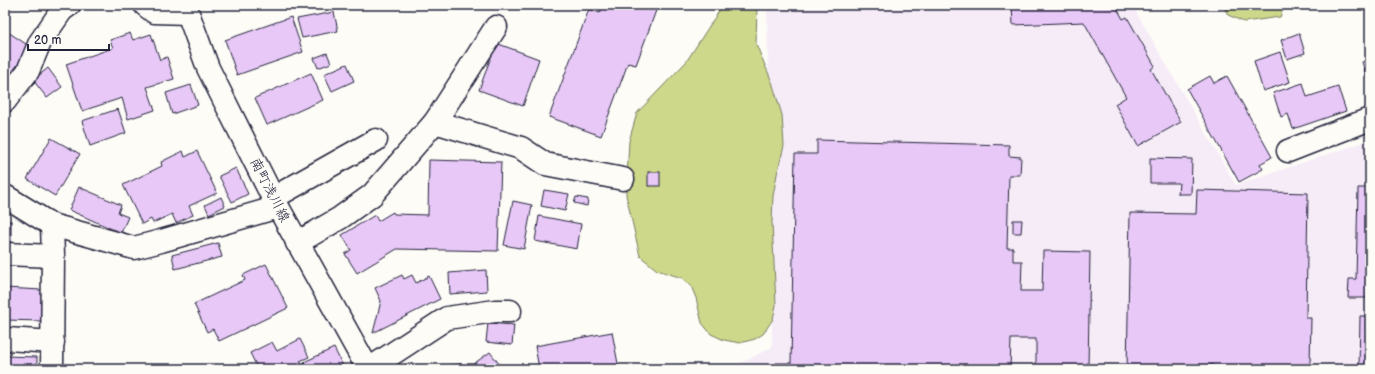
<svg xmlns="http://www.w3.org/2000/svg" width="1375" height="374" font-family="'Balsamiq Sans','Klee One',sans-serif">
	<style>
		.built { fill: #f6ecf7 }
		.green { fill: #cdd88b; stroke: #787d63 }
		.building { fill: #e7c8f6; stroke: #22223b }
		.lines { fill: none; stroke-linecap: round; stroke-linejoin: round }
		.minor-casing { stroke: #22223b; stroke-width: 25 }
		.minor { stroke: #fdfcf7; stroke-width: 22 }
		.labels { text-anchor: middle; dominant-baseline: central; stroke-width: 3; stroke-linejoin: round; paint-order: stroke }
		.street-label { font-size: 14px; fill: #22223b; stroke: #fdfcf7 }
	</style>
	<rect width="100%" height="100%" fill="#fdfcf7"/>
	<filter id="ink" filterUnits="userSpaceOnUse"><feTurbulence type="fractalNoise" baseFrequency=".025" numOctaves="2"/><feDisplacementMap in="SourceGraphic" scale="8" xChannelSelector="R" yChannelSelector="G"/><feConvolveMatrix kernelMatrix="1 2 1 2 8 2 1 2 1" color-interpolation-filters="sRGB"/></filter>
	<g filter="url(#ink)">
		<polygon class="built" points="767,5 1132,5 1236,185 1370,140 1370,369 729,369 772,347"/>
		<g class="green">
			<polygon points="718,5 757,5 756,44 772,82 782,115 784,146 777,174 773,196 772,222 776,305 773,319 763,334 755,339 740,343 724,340 711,334 702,323 696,298 691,286 682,278 657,270 640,256 626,195 629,141 637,113 686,62 719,11"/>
			<polygon points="1223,5 1285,5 1280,17 1244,22 1228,15"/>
		</g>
		<g class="building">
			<polygon points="603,5 658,5 636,65 628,63 601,136 549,117 589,9 600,13"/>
			<polygon points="1012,5 1115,5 1123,19 1127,17 1155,66 1151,69 1181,122 1138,146 1115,104 1126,97 1084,22 1013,25"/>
			<polygon points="334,12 338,31 302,38 297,19"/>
			<polygon points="291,17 303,52 237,75 225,40"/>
			<polygon points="5,30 32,48 5,87"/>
			<polygon points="130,33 133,40 151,34 160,60 167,57 174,79 147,87 155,110 128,119 122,98 82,111 66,64 113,48 110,40"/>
			<polygon points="1299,33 1305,53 1287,59 1281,40"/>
			<polygon points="496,43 539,59 523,106 479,90"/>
			<polygon points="1280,52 1290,82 1263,91 1254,61"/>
			<polygon points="327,53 331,63 318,68 314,58"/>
			<polygon points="1370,59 1370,87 1362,62"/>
			<polygon points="347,64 354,81 332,91 324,74"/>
			<polygon points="48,68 62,87 47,98 33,80"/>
			<polygon points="311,73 323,100 267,125 255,98"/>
			<polygon points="1210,76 1214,83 1227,76 1272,157 1260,164 1263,169 1239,182 1187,89"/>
			<polygon points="1303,83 1307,97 1338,87 1346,111 1293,129 1288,114 1281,117 1273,93"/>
			<polygon points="191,85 198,105 172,114 166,93"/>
			<polygon points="118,109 126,133 90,146 82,121"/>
			<polygon points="51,138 80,154 55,196 27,179"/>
			<polygon points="817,140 1009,145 1009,156 1021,157 1020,175 1009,175 1007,248 1013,248 1013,261 1022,261 1021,291 1042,291 1043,251 1090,252 1088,369 1036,369 1036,339 1011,339 1010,369 776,369 776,363 791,363 795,154 817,154"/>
			<polygon points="183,151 185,157 197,151 217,193 189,206 193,215 176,223 172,214 153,223 151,219 142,224 123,185 162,166 161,162"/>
			<polygon points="1150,158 1192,159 1191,194 1178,194 1179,183 1150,183"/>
			<polygon points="429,160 501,162 498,251 397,249 357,273 345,254 351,250 342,235 375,215 378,221 393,212 394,214 428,215"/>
			<polygon points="236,168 248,194 232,202 219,176"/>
			<rect x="648" y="172" width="12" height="14"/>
			<polygon points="79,187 121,205 118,213 128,217 121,233 69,210"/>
			<polygon points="1358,188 1370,188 1370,298 1348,298 1349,279 1356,279"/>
			<polygon points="544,190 569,194 565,211 541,206"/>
			<polygon points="1197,190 1308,193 1306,318 1311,318 1310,366 1305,366 1305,369 1213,369 1213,365 1194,365 1194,369 1127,369 1130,213 1196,214"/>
			<polygon points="221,197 225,206 209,214 205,205"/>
			<polygon points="576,197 588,199 587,206 574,203"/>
			<polygon points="513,201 532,205 524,249 504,245"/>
			<polygon points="539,216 581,224 577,249 535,241"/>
			<polygon points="1013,220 1022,220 1021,233 1013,233"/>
			<rect x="5" y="221" width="6" height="21"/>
			<polygon points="218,243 222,257 175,269 172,255"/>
			<polygon points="266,264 288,308 219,341 213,329 207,332 194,304 245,280 243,275"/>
			<polygon points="486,270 487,291 450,294 449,273"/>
			<polygon points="402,275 404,279 412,275 416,283 429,276 440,299 373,333 381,301 375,288"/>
			<polygon points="5,288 42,290 41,321 5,320"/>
			<polygon points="1360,316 1370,316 1370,369 1359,369"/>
			<polygon points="488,323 514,325 512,345 486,342"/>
			<polygon points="612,332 619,369 539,369 535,346"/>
			<polygon points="300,339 309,357 300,361 302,365 294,369 258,369 250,353 272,342 277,351"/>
			<polygon points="334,348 344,368 307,369 304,362"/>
			<polygon points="490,352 503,369 469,369 468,368"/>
			<polygon points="5,356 37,357 37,369 5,369"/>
			<polygon points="461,364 462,369 424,369"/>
		</g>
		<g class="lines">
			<g class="minor-casing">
				<g id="minor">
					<polyline points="145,5 154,12 188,13"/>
					<polyline points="185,5 208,68 273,198 368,369"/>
					<polyline points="5,101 28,71 40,42 62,10 69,5"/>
					<polyline points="435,122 521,148 545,164 623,179"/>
					<polyline points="1288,151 1370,119"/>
					<polyline points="5,196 52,225 134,248 161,241 278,207"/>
					<polyline points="273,198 376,140"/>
					<polyline points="52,225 53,256 52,369"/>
					<polyline points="297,243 340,218 372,195 435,122 496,27"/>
					<polyline points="5,254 53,256"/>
					<polyline points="7,339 53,342"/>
					<polyline points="369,369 447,318 495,311 510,311"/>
				</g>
			</g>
			<use href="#minor" class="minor"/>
		</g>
	</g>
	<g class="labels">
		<g class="street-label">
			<text transform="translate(270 190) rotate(63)">南町浅川線</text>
		</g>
	</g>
	<rect width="1375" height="374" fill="none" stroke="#fdfcf7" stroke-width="20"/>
	<rect x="10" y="10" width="1355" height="354" fill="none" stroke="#22223b" stroke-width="1.5" filter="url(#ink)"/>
	<path d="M28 44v6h81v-6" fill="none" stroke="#22223b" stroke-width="2"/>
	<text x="34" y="44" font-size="12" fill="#22223b" stroke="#fdfcf7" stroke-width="3" paint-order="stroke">20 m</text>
</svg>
